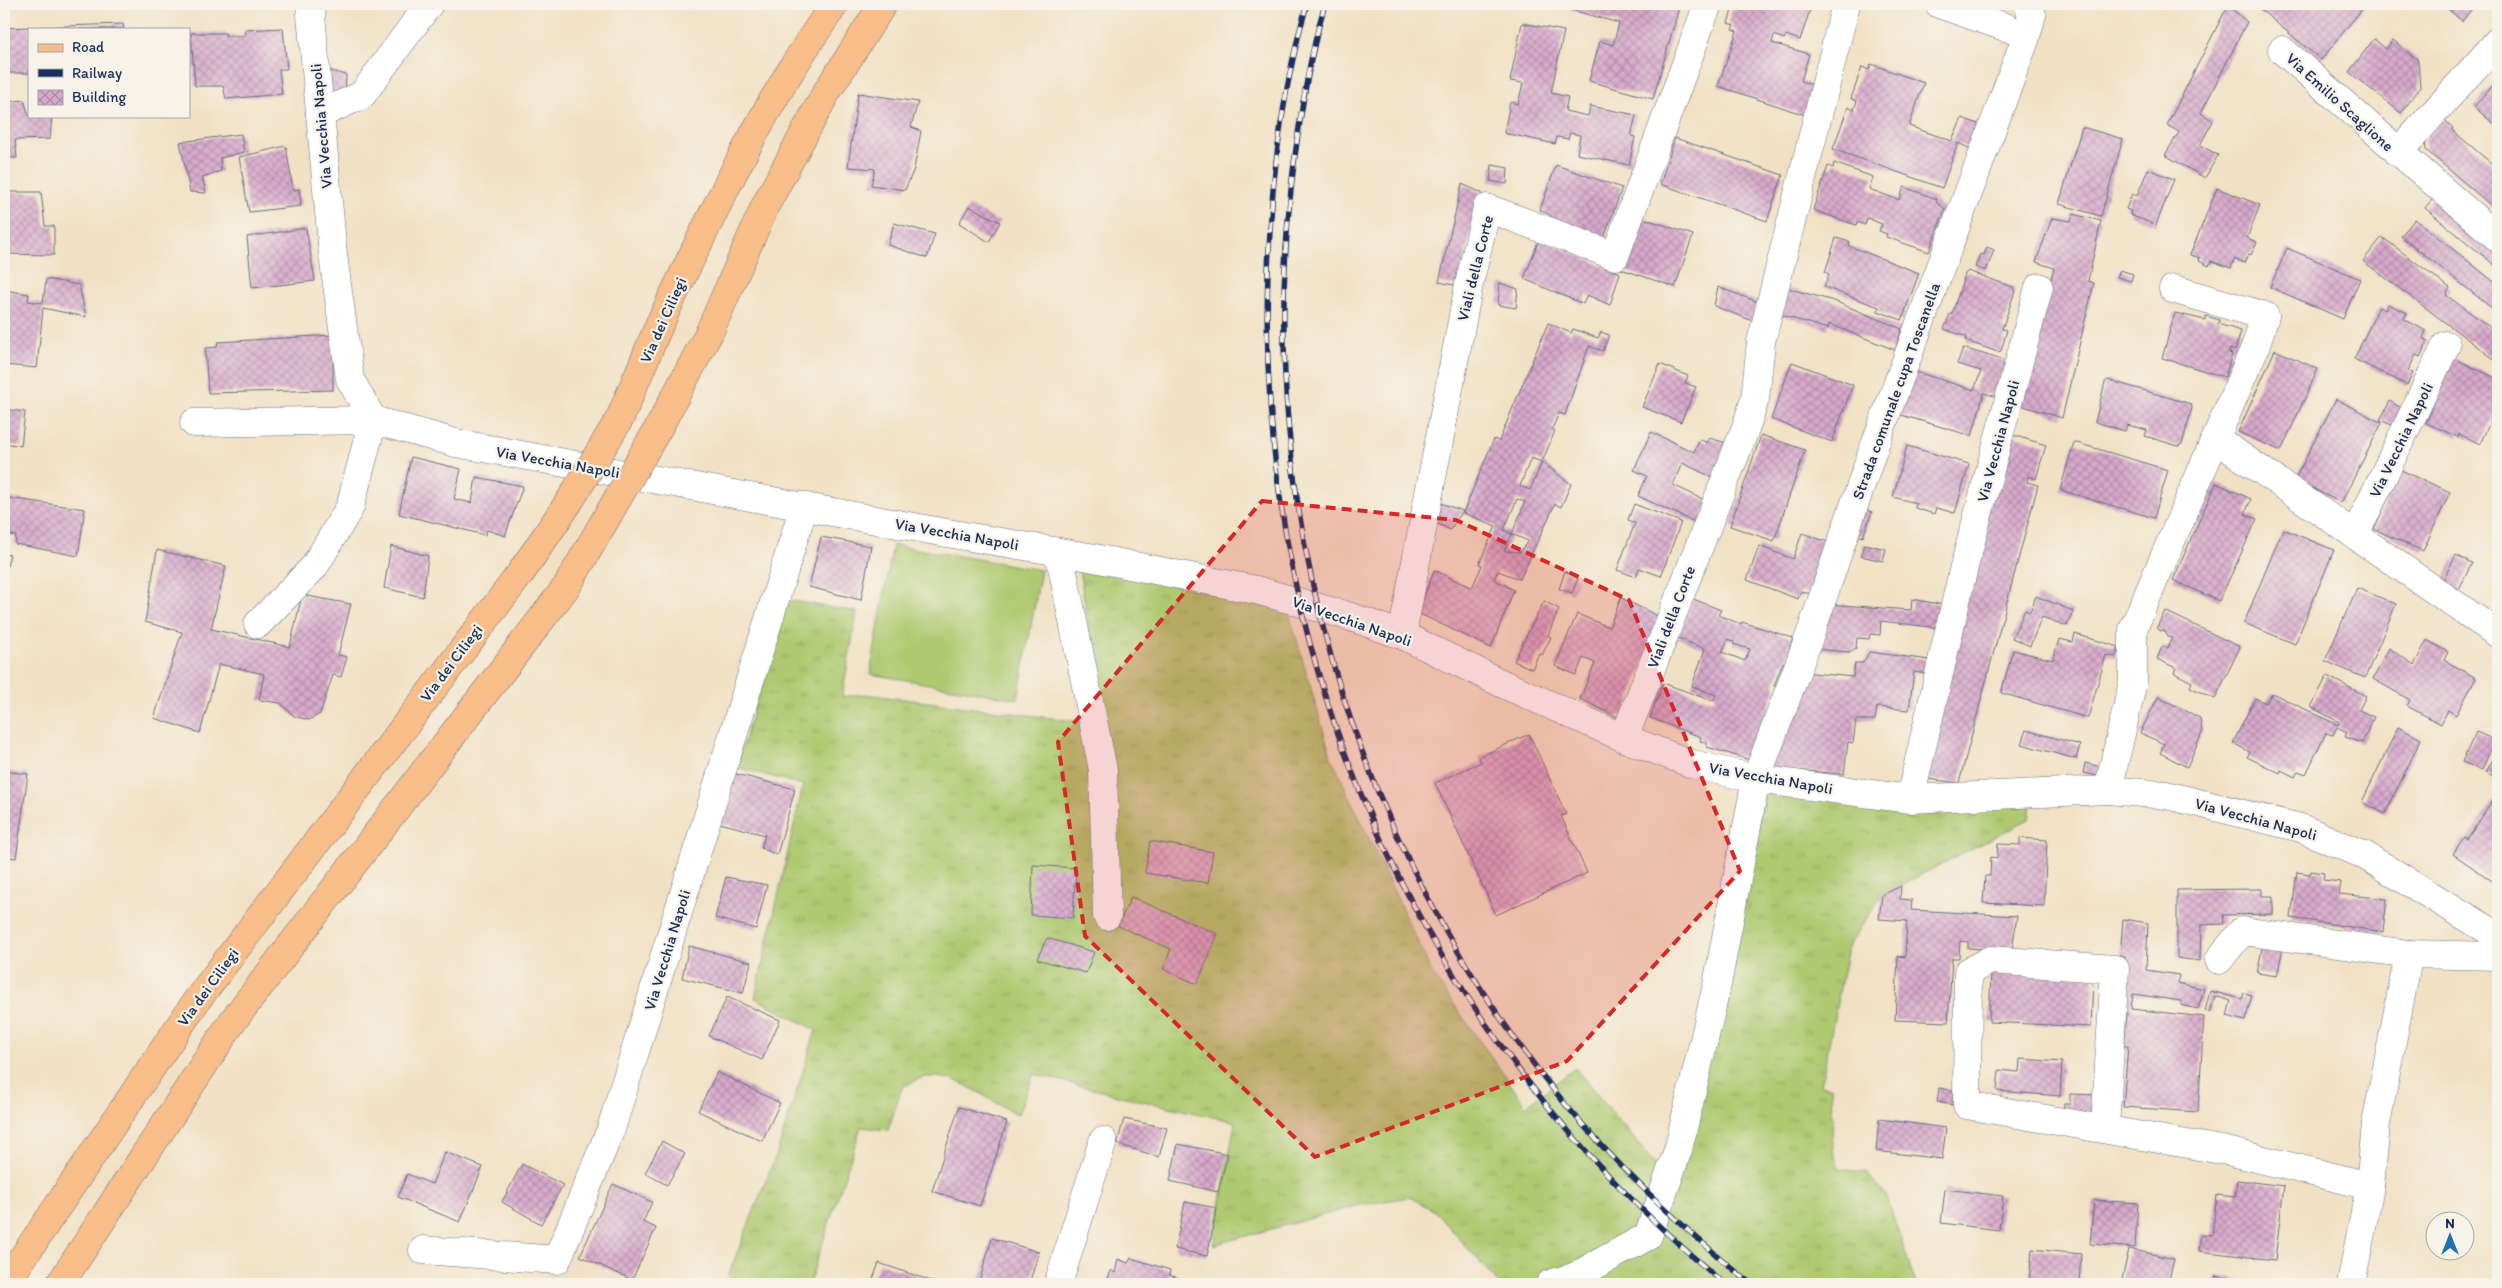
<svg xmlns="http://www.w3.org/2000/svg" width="2502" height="1288" font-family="Itim,sans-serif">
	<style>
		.grass { fill: url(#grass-tufts); stroke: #647c67 }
		.pitch { fill: #aec970; stroke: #647c67 }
		.building { fill: url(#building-cross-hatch); fill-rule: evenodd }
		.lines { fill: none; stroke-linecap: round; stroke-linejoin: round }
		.minor-casing { stroke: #666d82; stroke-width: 29 }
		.major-casing { stroke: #666d82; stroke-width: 29 }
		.minor { stroke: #fff; stroke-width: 28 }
		.major { stroke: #f8bd88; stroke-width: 28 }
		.rail-casing { stroke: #1b2f5e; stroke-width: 5.5 }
		.rail { stroke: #f7f3e8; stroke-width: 4; stroke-dasharray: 11; stroke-linecap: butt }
		.major-bridge-casing { stroke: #666d82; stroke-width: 29; stroke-linecap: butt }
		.major-bridge { stroke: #f8bd88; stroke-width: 28 }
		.marked { fill: #d62828; fill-opacity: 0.2; stroke: #d62828; stroke-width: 4; stroke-dasharray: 10 6; stroke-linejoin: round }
		.labels { text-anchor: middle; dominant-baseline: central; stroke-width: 4.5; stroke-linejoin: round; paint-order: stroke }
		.street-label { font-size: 16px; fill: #1b2f5e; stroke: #f7f3e8 }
	</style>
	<defs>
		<pattern id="grass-tufts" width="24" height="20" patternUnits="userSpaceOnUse" patternTransform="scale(1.25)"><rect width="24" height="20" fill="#aec970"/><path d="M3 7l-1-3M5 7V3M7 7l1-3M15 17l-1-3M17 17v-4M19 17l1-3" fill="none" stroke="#95ad63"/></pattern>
		<pattern id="building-cross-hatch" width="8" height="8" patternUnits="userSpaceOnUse" patternTransform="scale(1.25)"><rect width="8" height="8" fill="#d8a9cb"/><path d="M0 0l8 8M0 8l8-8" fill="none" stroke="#ae8aa8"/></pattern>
	</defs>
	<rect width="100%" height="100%" fill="#f7f3e8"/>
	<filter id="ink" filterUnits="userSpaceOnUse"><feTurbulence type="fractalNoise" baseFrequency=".02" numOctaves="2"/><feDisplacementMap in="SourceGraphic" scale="10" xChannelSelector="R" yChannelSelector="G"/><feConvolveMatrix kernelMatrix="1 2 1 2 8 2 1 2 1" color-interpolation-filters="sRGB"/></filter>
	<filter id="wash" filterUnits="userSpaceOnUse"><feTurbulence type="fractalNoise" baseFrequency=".0096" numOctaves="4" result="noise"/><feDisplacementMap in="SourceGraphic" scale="20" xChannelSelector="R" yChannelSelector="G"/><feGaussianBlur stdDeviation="1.12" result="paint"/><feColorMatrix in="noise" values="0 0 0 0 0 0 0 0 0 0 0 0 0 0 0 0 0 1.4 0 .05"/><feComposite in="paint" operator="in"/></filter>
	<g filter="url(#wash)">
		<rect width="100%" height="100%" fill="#f1e1c4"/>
		<path class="grass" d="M1078,564L1288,610L1331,757L1433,975L1526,1106L1575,1068L1675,1188L1766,790L2031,806L2029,819L1882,895L1848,947L1821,1085L1831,1087L1833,1150L1839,1169L1866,1173L1886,1195L1916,1284H1499L1436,1212L1410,1197L1360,1205L1213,1245L1235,1122L1121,1096L1034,1074L1018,1114C988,1102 963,1075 928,1077C920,1077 910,1084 902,1087L888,1130L861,1127L809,1284H743L728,1276L778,1150L816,1030L755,998L803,785L736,767L787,600L857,612L842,697L865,694L1106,725Z"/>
		<polygon class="pitch" points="893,545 1041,570 1018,699 870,674"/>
		<g id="blocks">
			<g class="building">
				<polygon points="1574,4 1680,4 1653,99 1589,81 1600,41 1613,45 1619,23 1571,10"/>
				<polygon points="1734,4 1812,4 1800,40 1786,35 1784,39 1774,35 1772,43 1809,54 1801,81 1815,86 1808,116 1718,86 1737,31 1732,29 1734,25 1728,23"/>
				<polygon points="2254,4 2366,4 2321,60"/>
				<polygon points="2442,4 2476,4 2462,21"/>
				<polygon points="2228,5 2247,22 2201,113 2213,121 2200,145 2218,155 2205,178 2165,155 2179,132 2167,125"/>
				<polygon points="1522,23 1564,31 1551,93 1568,97 1565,111 1588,116 1590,106 1636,115 1631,136 1635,137 1629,165 1577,154 1580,135 1570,133 1568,139 1557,137 1555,144 1504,133 1510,102 1518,104 1523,83 1510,81"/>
				<polygon points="123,24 124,29 35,29 35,27"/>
				<polygon points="29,27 29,73 4,73 4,28"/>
				<polygon points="283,28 287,69 279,69 282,94 226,99 223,86 195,86 191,33 226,33 225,36 244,36 245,30"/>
				<polygon points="2374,39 2386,49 2393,40 2418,60 2420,88 2401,113 2349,72"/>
				<polygon points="1871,64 1924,83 1909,126 1952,141 1962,118 1981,125 1973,150 1958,143 1942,188 1833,149 1848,107 1854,110 1857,101 1851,99 1862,67 1869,70"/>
				<polygon points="327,70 346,75 345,96 328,93"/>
				<polygon points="2492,85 2498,90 2498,127 2474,107"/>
				<polygon points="858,93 918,102 911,127 921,131 914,169 905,190 871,185 875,169 848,167"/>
				<polygon points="24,100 29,116 52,116 50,139 15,140 17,158 4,158 4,102"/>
				<polygon points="2443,119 2453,128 2452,130 2498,169 2498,201 2493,207 2426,150 2425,140"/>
				<polygon points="2082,127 2123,139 2101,216 2059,204"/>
				<polygon points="241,134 244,152 220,158 221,171 202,177 206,193 190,192 180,142"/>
				<polygon points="1675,138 1783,175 1767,221 1660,184"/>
				<polygon points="286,146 293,190 299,189 301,206 249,212 239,157"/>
				<polygon points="1834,163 1873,177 1869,189 1899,200 1904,187 1937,199 1936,202 1945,209 1929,252 1886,237 1887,234 1879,231 1882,224 1867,218 1865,225 1857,222 1856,225 1813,210 1828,166 1833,168"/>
				<polygon points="1492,165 1508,168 1507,184 1490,181"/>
				<polygon points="1556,165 1622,188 1604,238 1550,218 1551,215 1540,210"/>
				<polygon points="2148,169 2174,179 2156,225 2130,215 2131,211 2126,209 2132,194 2137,196"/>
				<polygon points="1462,184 1482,193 1475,212 1459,286 1439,282"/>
				<polygon points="2217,188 2260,205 2247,238 2257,242 2251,255 2248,254 2244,263 2235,259 2231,268 2211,261 2209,266 2199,261 2200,258 2190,255"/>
				<polygon points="4,192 41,192 45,226 54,226 54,255 4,254"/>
				<polygon points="2438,192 2498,242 2498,268 2425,208"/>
				<polygon points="969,206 1000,222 989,242 959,223"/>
				<polygon points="2073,214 2101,221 2088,281 2094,283 2062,418 2017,404 2054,268 2036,262 2052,218 2071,221"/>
				<polygon points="1640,217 1693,235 1675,287 1621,269"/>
				<polygon points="2415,219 2498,285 2498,313 2401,236"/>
				<polygon points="894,223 935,234 927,258 888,245"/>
				<polygon points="306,228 315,281 252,288 247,237"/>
				<polygon points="2382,237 2450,288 2446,295 2498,333 2498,362 2363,261"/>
				<polygon points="1836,238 1850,242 1849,246 1919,273 1902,320 1878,311 1879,307 1824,287 1829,274 1825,272"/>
				<polygon points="1539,239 1620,273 1610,305 1587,295 1583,304 1524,279"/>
				<polygon points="1987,247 1994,250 1986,271 1975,267 1980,254 1984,255"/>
				<polygon points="2287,248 2360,279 2343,319 2270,287"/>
				<polygon points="2120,270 2133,274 2131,281 2117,277"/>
				<polygon points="1968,271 2013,287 2015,291 2002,329 2007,330 2001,351 1998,352 1966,341 1967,337 1944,329 1950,314 1952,314 1965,274"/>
				<polygon points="46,279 79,285 86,317 43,308 37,368 4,365 4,290 29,294 28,301 43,303"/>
				<polygon points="1500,283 1518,289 1516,308 1498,305"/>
				<polygon points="1718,287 1761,303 1758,323 1714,306"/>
				<polygon points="1787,288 1834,301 1902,329 1895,350 1829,324 1828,329 1781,315"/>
				<polygon points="2388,304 2407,313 2404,319 2426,331 2423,338 2428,341 2420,357 2416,355 2408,371 2413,373 2407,385 2354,359 2379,307 2385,310"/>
				<polygon points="2175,313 2205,320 2206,316 2220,320 2218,324 2241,331 2235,351 2230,349 2229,353 2232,354 2225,377 2162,358"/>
				<path d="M1548,323L1571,333L1573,329L1598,338L1601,332L1609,335L1603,351L1589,346L1565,415L1559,413L1552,429L1555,431L1542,462L1571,484L1561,507L1555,504L1520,579L1498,571L1494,579L1514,590L1491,648L1418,613L1434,570L1472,588L1482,565L1479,564L1496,526L1463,513L1494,439L1499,441ZM1531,458L1542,462L1530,490L1520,486ZM1517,499L1525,502L1512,534L1528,541L1520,552L1504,551L1512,534L1504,530Z"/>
				<polygon points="333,335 333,390 208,393 205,348 217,347 218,342"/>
				<polygon points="1963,348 2010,362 2001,398 1984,393 1972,436 1898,414 1913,371 1974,390 1981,371 1957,364"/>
				<polygon points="2275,350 2318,369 2281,451 2238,432"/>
				<polygon points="2453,358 2498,379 2498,405 2480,444 2459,434 2458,437 2426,423 2433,408 2430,406"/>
				<polygon points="1792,362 1853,385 1832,442 1771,419"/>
				<polygon points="1660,364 1688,376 1685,383 1696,387 1681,422 1642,407"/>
				<polygon points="2108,380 2191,404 2192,408 2182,444 2178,446 2145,436 2147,430 2127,425 2125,431 2095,422 2105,382"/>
				<polygon points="2336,399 2382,423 2341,503 2295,479"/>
				<polygon points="2390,401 2403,409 2394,426 2380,420"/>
				<polygon points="4,409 25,412 21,446 4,443"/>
				<polygon points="1651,432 1694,452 1700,439 1707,443 1709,438 1727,443 1714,478 1682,463 1673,485 1709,502 1699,524 1638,496 1647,476 1634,470"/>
				<polygon points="2006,433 2046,445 2036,479 2028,476 2027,482 2038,485 1959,783 1920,778"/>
				<polygon points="1761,435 1805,450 1774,541 1730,526"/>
				<polygon points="2074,442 2168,470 2154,518 2060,490"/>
				<polygon points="1907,446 1969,464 1955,513 1936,508 1934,514 1915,508 1916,503 1893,497"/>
				<polygon points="411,457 461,469 454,499 472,503 476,477 523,486 505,536 487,530 485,535 399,514"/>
				<polygon points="2401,470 2450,492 2423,551 2374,529"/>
				<polygon points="2216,483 2251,499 2245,514 2257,519 2219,601 2173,580"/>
				<polygon points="9,498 85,509 78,556 15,544 16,536 7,534"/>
				<polygon points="1435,501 1463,511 1450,530 1430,520"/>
				<polygon points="1634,504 1681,522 1661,576 1639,568 1636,577 1617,570 1635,523 1628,520"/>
				<polygon points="1863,509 1872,512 1863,537 1854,534"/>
				<polygon points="2283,529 2334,550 2295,644 2244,623"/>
				<polygon points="1802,533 1828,542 1810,594 1801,591 1798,599 1747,580 1759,546 1793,559"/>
				<polygon points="821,537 871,546 861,600 809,587"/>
				<polygon points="1864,544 1886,549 1883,561 1861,556"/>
				<polygon points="391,546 428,556 423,597 384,588"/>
				<polygon points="157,550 226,566 211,629 290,647 302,595 351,604 338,655 347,657 341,677 333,675 320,714 309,720 294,716 280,703 259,700 264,674 219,664 200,733 154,718 182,632 145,622"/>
				<polygon points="4,554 10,555 4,577"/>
				<polygon points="2456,555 2472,563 2459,589 2443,580"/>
				<polygon points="1565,571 1578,579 1572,593 1559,589"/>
				<polygon points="2357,588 2396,604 2365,678 2325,661"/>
				<polygon points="2036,596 2073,611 2067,626 2042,617 2030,646 2012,638 2025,610 2030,612"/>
				<polygon points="1621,598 1660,617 1625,713 1617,717 1580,699 1595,663 1583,658 1576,675 1555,666 1577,614 1609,627"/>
				<path d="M1693,599L1721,610L1718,615L1741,624L1742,622L1793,638L1785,663L1783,662L1774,686L1776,687L1750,760L1707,747V743L1700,741L1701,737L1650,718L1663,683L1713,701L1716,695L1692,686L1705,649L1678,638ZM1728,639L1734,642L1733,644L1750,649L1745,661L1722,652Z"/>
				<polygon points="1912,599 1944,605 1939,628 1881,621 1880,635 1870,634 1869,639 1857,638 1856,648 1850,652 1811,649 1827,604 1911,610"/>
				<polygon points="1544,601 1559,609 1548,635 1551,637 1542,655 1539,653 1532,669 1514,661"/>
				<polygon points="2165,611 2240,647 2215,699 2190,687 2192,682 2174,673 2176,668 2157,659 2162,647 2167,648 2172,638 2168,637 2164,630 2160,631 2157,627"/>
				<polygon points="4,620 9,620 5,642 4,642"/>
				<polygon points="2075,634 2119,647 2115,657 2106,655 2088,718 2001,693 2013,650 2053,660 2059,639 2073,642"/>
				<polygon points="2427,640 2448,652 2444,660 2476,678 2456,715 2448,710 2441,724 2407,706 2410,700 2373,679 2389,648 2414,665"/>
				<polygon points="1869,652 1930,660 1928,674 1914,672 1909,710 1877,707 1875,720 1856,720 1853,743 1848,742 1844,774 1766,768 1802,672 1853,677 1855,663 1863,663"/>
				<polygon points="2327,676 2366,696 2359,710 2374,717 2362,743 2345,737 2347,732 2337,727 2333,735 2326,733 2306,774 2298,771 2295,777 2281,770 2280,773 2247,757 2250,752 2233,743 2255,698 2266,703 2272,693 2338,725 2339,722 2311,707"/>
				<polygon points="2158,697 2200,718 2202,733 2187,767 2160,753 2164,744 2140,733"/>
				<polygon points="2398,727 2421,739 2385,814 2362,802"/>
				<polygon points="2026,730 2080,745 2076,759 2021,744"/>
				<polygon points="2476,732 2495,740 2482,770 2462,762"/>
				<polygon points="1529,734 1566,814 1561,816 1587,873 1496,915 1435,783 1481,762 1479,757"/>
				<polygon points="2498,751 2498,779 2486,772"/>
				<polygon points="2085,763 2101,767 2098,776 2083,773"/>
				<polygon points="4,771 28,774 16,858 9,857 5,878"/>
				<polygon points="732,773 795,789 777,855 761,848 765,835 720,823"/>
				<polygon points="2496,800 2498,801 2498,885 2453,854 2464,837 2467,839 2492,802"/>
				<polygon points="2020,838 2047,840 2044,906 1983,903 1985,876 1990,876 1991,857 1997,858 1998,844 2020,845"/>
				<polygon points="1150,841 1213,852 1208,883 1145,873"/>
				<polygon points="1033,865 1076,868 1073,918 1031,915"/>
				<polygon points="2311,871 2324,873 2323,880 2341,882 2339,894 2387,899 2383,932 2291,918 2297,872 2310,874"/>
				<polygon points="726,877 767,885 756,929 715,918"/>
				<polygon points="1901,886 1900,899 1912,900 1911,910 2017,916 2012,951 1968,948 1968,942 1960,941 1959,958 1952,958 1948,1022 1895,1020 1898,956 1905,957 1907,921 1879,919 1882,895"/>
				<polygon points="2262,889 2262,896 2273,896 2273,914 2223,915 2224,924 2201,925 2200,961 2177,958 2177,890"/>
				<polygon points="1131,897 1218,934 1197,984 1163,969 1171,949 1118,926"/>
				<polygon points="2123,919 2148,923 2146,970 2179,975 2177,983 2204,989 2198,1009 2181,1005 2181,1001 2133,994 2131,1009 2204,1017 2198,1112 2123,1107 2128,1046 2124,1046 2127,1013 2119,1013 2125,957 2120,957"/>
				<polygon points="1047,938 1094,952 1086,973 1037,959"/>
				<polygon points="2263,944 2283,948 2277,976 2257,973"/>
				<polygon points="689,946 751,962 743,993 682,978"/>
				<polygon points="1991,972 2093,977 2091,1027 1989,1022"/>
				<polygon points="2210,991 2242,999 2244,993 2252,995 2245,1021 2227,1016 2231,1001 2215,996 2210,1012 2205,1011"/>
				<polygon points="727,997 780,1020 762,1060 709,1036"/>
				<polygon points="2020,1059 2062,1062 2060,1096 1997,1091 1999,1070 2019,1072"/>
				<polygon points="717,1072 780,1103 762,1141 698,1111"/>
				<polygon points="1939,1088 1956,1091 1954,1105 1937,1102"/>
				<polygon points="2070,1094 2096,1095 2095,1118 2063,1113 2064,1104 2070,1104"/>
				<polygon points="959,1107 1007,1122 980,1206 932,1191"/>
				<polygon points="1124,1119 1167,1128 1159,1157 1117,1144"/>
				<polygon points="1879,1119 1946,1128 1942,1159 1876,1151"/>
				<polygon points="662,1141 685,1154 667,1185 645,1173"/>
				<polygon points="1178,1144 1228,1154 1218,1192 1170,1181"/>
				<polygon points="445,1152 483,1167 460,1222 398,1197 407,1174 432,1184"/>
				<polygon points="522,1164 563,1185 541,1224 502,1202"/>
				<polygon points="2237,1180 2284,1186 2275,1260 2199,1251 2201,1234 2212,1235 2217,1195 2235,1197"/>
				<polygon points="613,1184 652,1202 643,1222 656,1228 632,1280 580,1256"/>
				<polygon points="1945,1189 2003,1196 1999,1230 1941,1223"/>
				<polygon points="2094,1200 2138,1203 2135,1248 2090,1244"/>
				<polygon points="1185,1202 1217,1208 1207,1256 1175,1249"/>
				<polygon points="992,1238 1039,1252 1029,1284 987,1284 979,1282"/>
				<polygon points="2032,1249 2081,1254 2079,1284 2029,1284"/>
				<polygon points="2129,1249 2174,1259 2168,1284 2121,1284"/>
				<polygon points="1131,1258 1170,1270 1169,1275 1182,1279 1180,1284 1106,1284 1111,1270 1115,1273 1118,1259 1128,1263"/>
				<polygon points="879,1263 940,1284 871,1284"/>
				<polygon points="2216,1276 2253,1283 2252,1284 2214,1284"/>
			</g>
		</g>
	</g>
	<g filter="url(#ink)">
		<use href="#blocks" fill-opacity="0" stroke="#666d82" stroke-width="1"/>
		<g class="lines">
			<g class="minor-casing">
				<g id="minor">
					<polyline points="1939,4 2008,28"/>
					<polyline points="2282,50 2498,238"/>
					<polyline points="320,114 362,95 429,4"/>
					<polyline points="2398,153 2498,41"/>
					<polyline points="194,423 373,420 456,443 941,532 1089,557 1256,590 1348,616 1402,635 1503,684 1624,738 1692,764 1756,779 1910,799 2108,790 2166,795 2301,828 2364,855 2498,936"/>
					<polyline points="2216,439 2498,634"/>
					<polyline points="2355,535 2446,345"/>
					<polyline points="1059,552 1103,770 1107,916"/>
					<polyline points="258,624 314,567 350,507 373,420 350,379 333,255 310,4"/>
					<polyline points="1402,635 1469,284 1487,208 1615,256 1708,4"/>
					<polyline points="1624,738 1746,427 1755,399 1761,342 1846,4"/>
					<polyline points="2108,790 2133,682 2133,629 2256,345 2265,316 2173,289"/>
					<polyline points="1910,799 1963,571 2039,287"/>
					<polyline points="2219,960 2242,931 2409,954 2498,956"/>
					<polyline points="2105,1128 2115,969 1990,960 1968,972 1967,1105 2227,1151 2370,1186"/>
					<polyline points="423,1250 557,1260 611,1129 804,506"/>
					<polyline points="1058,1284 1103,1141"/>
					<polyline points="1550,1284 1574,1277 1648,1236 1678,1150 1717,985 1756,779 1810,635 1873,450 2025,40 2032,15 2028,4"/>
					<polyline points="2351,1284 2370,1186 2376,1124 2409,954"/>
				</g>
			</g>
			<g class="major-casing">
				<g id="major">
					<path d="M660,323C712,214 764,102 835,4"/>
					<polyline points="709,333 765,206 826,93 883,4"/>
					<polyline points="5,1284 197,1000 520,574"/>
					<polyline points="60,1284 232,1022 567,586"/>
				</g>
			</g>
			<use href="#minor" class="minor"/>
			<use href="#major" class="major"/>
			<g class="rail-casing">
				<g id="rail">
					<path d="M1307,4C1282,89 1271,183 1268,272C1254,665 1421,1034 1725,1284"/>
					<path d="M1325,4C1308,61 1299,121 1292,180C1253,509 1354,849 1566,1105C1621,1171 1685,1230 1751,1284"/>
				</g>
			</g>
			<use href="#rail" class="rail"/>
			<g class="major-bridge-casing">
				<g id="major-bridge">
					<polyline points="520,574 571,499 620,418 660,323"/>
					<polyline points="567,586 660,425 709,333"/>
				</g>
			</g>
			<use href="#major-bridge" class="major-bridge"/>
		</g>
	</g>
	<path class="marked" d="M1262,501L1456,520L1629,600L1740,871L1567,1061L1315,1157L1085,936L1058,742Z"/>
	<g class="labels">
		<g class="street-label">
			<text transform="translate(2340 102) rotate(42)">Via Emilio Scaglione</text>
			<text transform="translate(321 126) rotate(-95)">Via Vecchia Napoli</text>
			<text transform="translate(1475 268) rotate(-76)">Viali della Corte</text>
			<text transform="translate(663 320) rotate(-66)">Via dei Ciliegi</text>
			<text transform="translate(1896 391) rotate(-70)">Strada comunale cupa Toscanella</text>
			<text transform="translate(2401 440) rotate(-64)">Via Vecchia Napoli</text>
			<text transform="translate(1998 441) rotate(-75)">Via Vecchia Napoli</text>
			<text transform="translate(558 462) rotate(10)">Via Vecchia Napoli</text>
			<text transform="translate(957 534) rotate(10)">Via Vecchia Napoli</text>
			<text transform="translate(1671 617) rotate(-69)">Viali della Corte</text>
			<text transform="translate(1352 621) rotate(19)">Via Vecchia Napoli</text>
			<text transform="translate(451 663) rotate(-53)">Via dei Ciliegi</text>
			<text transform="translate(1771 778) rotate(10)">Via Vecchia Napoli</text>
			<text transform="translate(2256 819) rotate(15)">Via Vecchia Napoli</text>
			<text transform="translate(667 950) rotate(-73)">Via Vecchia Napoli</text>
			<text transform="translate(208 987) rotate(-54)">Via dei Ciliegi</text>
		</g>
	</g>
	<rect width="2502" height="1288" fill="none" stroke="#f7f3e8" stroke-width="20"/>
	<rect x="28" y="28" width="162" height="90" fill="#f7f3e8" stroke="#9fa5b1"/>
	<rect x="38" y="44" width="25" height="8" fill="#f8bd88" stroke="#9fa5b1"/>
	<text x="72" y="52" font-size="15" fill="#1b2f5e">Road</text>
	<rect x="38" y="69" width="25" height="8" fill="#1b2f5e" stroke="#9fa5b1"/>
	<text x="72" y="78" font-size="15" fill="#1b2f5e">Railway</text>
	<rect x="38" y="90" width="25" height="15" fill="url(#building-cross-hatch)" stroke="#9fa5b1"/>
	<text x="72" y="102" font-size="15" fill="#1b2f5e">Building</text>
	<g transform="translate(2450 1236)"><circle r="24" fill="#f7f3e8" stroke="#9fa5b1"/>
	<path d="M0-4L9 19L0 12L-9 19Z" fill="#1f6fb2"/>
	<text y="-8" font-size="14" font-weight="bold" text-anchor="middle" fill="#1b2f5e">N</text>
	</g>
</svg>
